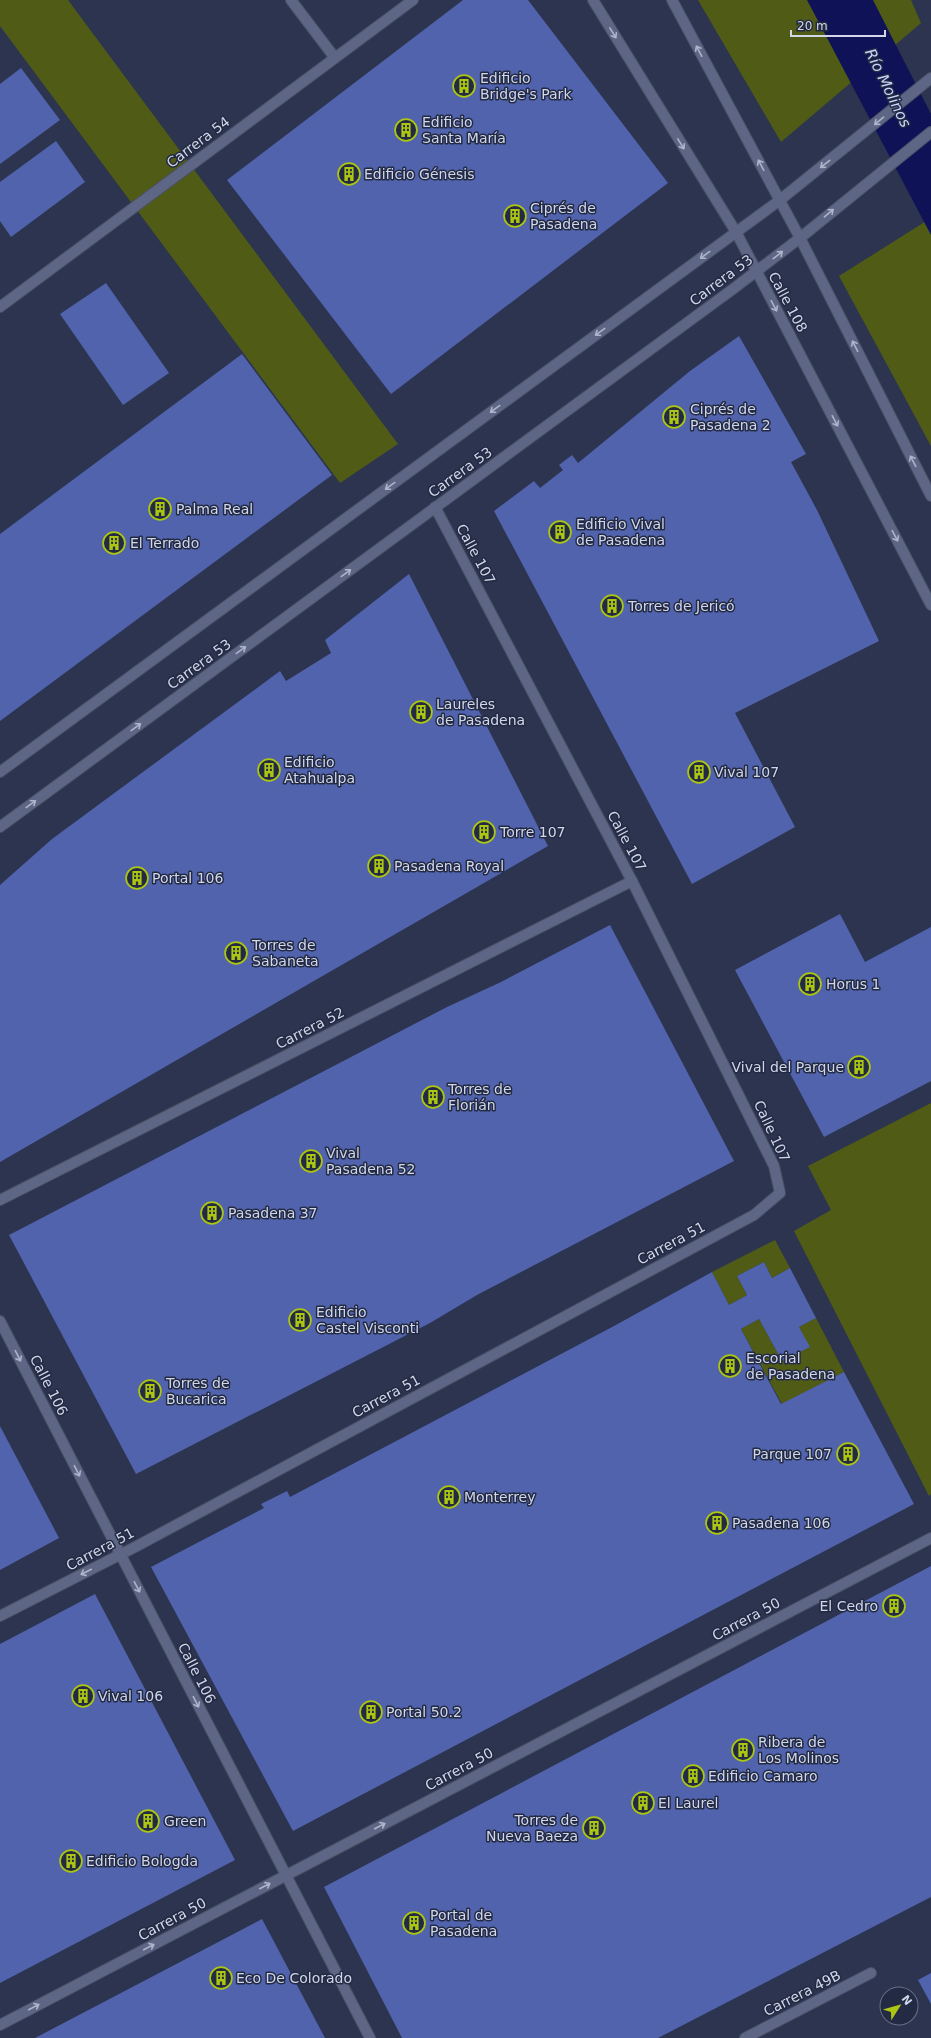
<svg xmlns="http://www.w3.org/2000/svg" width="931" height="2038" font-family="'DejaVu Sans',sans-serif">
	<style>
		.green { fill: #505c16 }
		.water { fill: #0f1256 }
		.building { fill: #5063ac }
		.lines { fill: none; stroke-linecap: round; stroke-linejoin: round }
		.service-casing { stroke: #4a5066; stroke-width: 12 }
		.minor-casing { stroke: #4a5066; stroke-width: 12 }
		.tertiary-casing { stroke: #4a5066; stroke-width: 12 }
		.secondary-casing { stroke: #4a5066; stroke-width: 12 }
		.service { stroke: #5d6685; stroke-width: 10 }
		.minor { stroke: #5d6685; stroke-width: 10 }
		.tertiary { stroke: #5d6685; stroke-width: 10 }
		.secondary { stroke: #5d6685; stroke-width: 10 }
		.oneway { stroke: #aeb5ca }
		.labels { text-anchor: middle; dominant-baseline: central; stroke-width: 3; stroke-linejoin: round; paint-order: stroke }
		.poi-label { font-size: 14px; fill: #d1d7e8; stroke: #232a44; text-anchor: start }
		.street-label { font-size: 14px; fill: #d1d7e8; stroke: #232a44 }
		.water-label { font-size: 15px; font-style: italic; fill: #c8d5ff; stroke: #232a44 }
	</style>
	<rect width="100%" height="100%" fill="#2c344f"/>
	<g class="green">
		<polygon points="0,0 68,0 398,444 340,483 0,26"/>
		<polygon points="698,0 911,0 921,23 781,142"/>
		<polygon points="931,218 931,446 839,276"/>
		<polygon points="931,1103 931,1494 929,1496 794,1231 831,1210 808,1166"/>
		<polygon points="775,1240 790,1268 772,1278 764,1262 737,1276 747,1295 729,1305 712,1272"/>
		<polygon points="816,1318 844,1372 782,1404 741,1329 759,1319 782,1361 809,1347 799,1327"/>
	</g>
	<polygon class="water" points="807,0 873,0 931,114 931,235"/>
	<g class="building">
		<polygon points="463,0 528,0 668,183 391,394 227,180"/>
		<polygon points="21,68 60,120 0,164 0,84"/>
		<polygon points="56,141 85,182 11,237 0,221 0,182"/>
		<polygon points="106,283 169,373 123,405 60,314"/>
		<polygon points="739,336 806,454 791,462 817,510 879,641 735,713 795,827 692,884 494,511 534,481 540,488 563,470 559,465 572,455 578,463 690,371"/>
		<polygon points="242,354 332,475 0,721 0,534"/>
		<polygon points="409,574 548,846 0,1162 0,885 52,839 280,671 286,681 331,653 325,640"/>
		<polygon points="840,914 865,962 931,927 931,1081 824,1137 735,970"/>
		<polygon points="610,925 734,1161 477,1295 430,1323 136,1474 9,1235 447,1007 501,982"/>
		<polygon points="764,1262 772,1278 790,1268 816,1318 799,1327 810,1347 782,1361 759,1319 741,1329 781,1404 844,1372 914,1504 293,1831 151,1567 264,1508 261,1504 287,1491 290,1497 614,1326 712,1272 729,1305 747,1295 737,1276"/>
		<polygon points="0,1426 59,1538 0,1570"/>
		<polygon points="931,1566 931,1897 658,2038 402,2038 324,1887"/>
		<polygon points="95,1594 235,1860 0,1983 0,1644"/>
		<polygon points="262,1919 325,2038 35,2038"/>
		<polygon points="931,1973 931,2004 918,1980"/>
	</g>
	<g class="lines">
		<g class="service-casing">
			<polyline id="service" points="745,2038 871,1973"/>
		</g>
		<g class="minor-casing">
			<g id="minor">
				<polyline points="291,0 335,58"/>
				<polyline points="800,238 931,496"/>
				<polyline points="0,307 413,0"/>
				<polyline points="0,1200 632,881"/>
				<polyline points="0,1616 137,1546 754,1215 780,1193 774,1166 632,881 435,507"/>
			</g>
		</g>
		<g class="tertiary-casing">
			<g id="tertiary">
				<polyline points="593,0 736,232 931,605"/>
				<polyline points="672,0 800,238"/>
				<polyline points="0,1321 370,2038"/>
				<polyline points="0,2025 931,1538"/>
			</g>
		</g>
		<g class="secondary-casing">
			<g id="secondary">
				<polyline points="0,772 780,200 931,78"/>
				<polyline points="0,827 733,289 800,238 931,132"/>
			</g>
		</g>
		<use href="#service" class="service"/>
		<use href="#minor" class="minor"/>
		<use href="#tertiary" class="tertiary"/>
		<use href="#secondary" class="secondary"/>
	</g>
	<defs><path id="oneway-shaft" d="M-6 0H5M1.5-3L5.5 0L1.5 3" fill="none" stroke-width="1.6" stroke-linecap="round" stroke-linejoin="round"/></defs>
	<g class="oneway">
		<use href="#oneway-shaft" transform="translate(613 33) rotate(58)"/>
		<use href="#oneway-shaft" transform="translate(699 51) rotate(-118)"/>
		<use href="#oneway-shaft" transform="translate(879 121) rotate(140)"/>
		<use href="#oneway-shaft" transform="translate(681 144) rotate(58)"/>
		<use href="#oneway-shaft" transform="translate(825 164) rotate(142)"/>
		<use href="#oneway-shaft" transform="translate(761 165) rotate(-118)"/>
		<use href="#oneway-shaft" transform="translate(829 213) rotate(-40)"/>
		<use href="#oneway-shaft" transform="translate(705 255) rotate(144)"/>
		<use href="#oneway-shaft" transform="translate(778 255) rotate(-38)"/>
		<use href="#oneway-shaft" transform="translate(774 306) rotate(62)"/>
		<use href="#oneway-shaft" transform="translate(600 332) rotate(144)"/>
		<use href="#oneway-shaft" transform="translate(855 346) rotate(-117)"/>
		<use href="#oneway-shaft" transform="translate(495 409) rotate(144)"/>
		<use href="#oneway-shaft" transform="translate(835 421) rotate(62)"/>
		<use href="#oneway-shaft" transform="translate(913 461) rotate(-117)"/>
		<use href="#oneway-shaft" transform="translate(390 486) rotate(144)"/>
		<use href="#oneway-shaft" transform="translate(895 536) rotate(62)"/>
		<use href="#oneway-shaft" transform="translate(346 573) rotate(-36)"/>
		<use href="#oneway-shaft" transform="translate(241 650) rotate(-36)"/>
		<use href="#oneway-shaft" transform="translate(136 727) rotate(-36)"/>
		<use href="#oneway-shaft" transform="translate(31 804) rotate(-36)"/>
		<use href="#oneway-shaft" transform="translate(18 1356) rotate(63)"/>
		<use href="#oneway-shaft" transform="translate(77 1471) rotate(63)"/>
		<use href="#oneway-shaft" transform="translate(86 1572) rotate(153)"/>
		<use href="#oneway-shaft" transform="translate(137 1587) rotate(63)"/>
		<use href="#oneway-shaft" transform="translate(196 1702) rotate(63)"/>
		<use href="#oneway-shaft" transform="translate(380 1826) rotate(-28)"/>
		<use href="#oneway-shaft" transform="translate(265 1886) rotate(-27)"/>
		<use href="#oneway-shaft" transform="translate(149 1947) rotate(-28)"/>
		<use href="#oneway-shaft" transform="translate(34 2007) rotate(-28)"/>
	</g>
	<defs>
		<g id="building-ring" transform="scale(1.15)"><circle r="9.5" fill="#232a44" stroke="#acc612" stroke-width="1.5"/><path d="M-4-6H4V6H1V3H-1V6H-4ZM-2.5-4.3h1.7v1.8h-1.7ZM.8-4.3h1.7v1.8H.8ZM-2.5-1h1.7V.8h-1.7ZM.8-1h1.7V.8H.8Z" fill="#acc612"/></g>
	</defs>
	<g fill-rule="evenodd">
		<use href="#building-ring" x="464" y="86"/>
		<use href="#building-ring" x="406" y="130"/>
		<use href="#building-ring" x="349" y="174"/>
		<use href="#building-ring" x="515" y="216"/>
		<use href="#building-ring" x="674" y="417"/>
		<use href="#building-ring" x="160" y="509"/>
		<use href="#building-ring" x="560" y="532"/>
		<use href="#building-ring" x="114" y="543"/>
		<use href="#building-ring" x="612" y="606"/>
		<use href="#building-ring" x="421" y="712"/>
		<use href="#building-ring" x="269" y="770"/>
		<use href="#building-ring" x="699" y="772"/>
		<use href="#building-ring" x="484" y="832"/>
		<use href="#building-ring" x="379" y="866"/>
		<use href="#building-ring" x="137" y="878"/>
		<use href="#building-ring" x="236" y="953"/>
		<use href="#building-ring" x="810" y="984"/>
		<use href="#building-ring" x="859" y="1067"/>
		<use href="#building-ring" x="433" y="1097"/>
		<use href="#building-ring" x="311" y="1161"/>
		<use href="#building-ring" x="212" y="1213"/>
		<use href="#building-ring" x="300" y="1320"/>
		<use href="#building-ring" x="730" y="1366"/>
		<use href="#building-ring" x="150" y="1391"/>
		<use href="#building-ring" x="848" y="1454"/>
		<use href="#building-ring" x="449" y="1497"/>
		<use href="#building-ring" x="717" y="1523"/>
		<use href="#building-ring" x="894" y="1606"/>
		<use href="#building-ring" x="83" y="1696"/>
		<use href="#building-ring" x="371" y="1712"/>
		<use href="#building-ring" x="743" y="1750"/>
		<use href="#building-ring" x="693" y="1776"/>
		<use href="#building-ring" x="643" y="1803"/>
		<use href="#building-ring" x="148" y="1821"/>
		<use href="#building-ring" x="594" y="1828"/>
		<use href="#building-ring" x="71" y="1861"/>
		<use href="#building-ring" x="414" y="1923"/>
		<use href="#building-ring" x="221" y="1978"/>
	</g>
	<g class="labels">
		<g class="poi-label">
			<text x="480" y="78">Edificio<tspan x="480" dy="16">Bridge's Park</tspan></text>
			<text x="422" y="122">Edificio<tspan x="422" dy="16">Santa María</tspan></text>
			<text x="364" y="174">Edificio Génesis</text>
			<text x="530" y="208">Ciprés de<tspan x="530" dy="16">Pasadena</tspan></text>
			<text x="690" y="409">Ciprés de<tspan x="690" dy="16">Pasadena 2</tspan></text>
			<text x="176" y="509">Palma Real</text>
			<text x="576" y="524">Edificio Vival<tspan x="576" dy="16">de Pasadena</tspan></text>
			<text x="130" y="543">El Terrado</text>
			<text x="628" y="606">Torres de Jericó</text>
			<text x="436" y="704">Laureles<tspan x="436" dy="16">de Pasadena</tspan></text>
			<text x="284" y="762">Edificio<tspan x="284" dy="16">Atahualpa</tspan></text>
			<text x="714" y="772">Vival 107</text>
			<text x="500" y="832">Torre 107</text>
			<text x="394" y="866">Pasadena Royal</text>
			<text x="152" y="878">Portal 106</text>
			<text x="252" y="945">Torres de<tspan x="252" dy="16">Sabaneta</tspan></text>
			<text x="826" y="984">Horus 1</text>
			<text x="844" y="1067" text-anchor="end">Vival del Parque</text>
			<text x="448" y="1089">Torres de<tspan x="448" dy="16">Florián</tspan></text>
			<text x="326" y="1153">Vival<tspan x="326" dy="16">Pasadena 52</tspan></text>
			<text x="228" y="1213">Pasadena 37</text>
			<text x="316" y="1312">Edificio<tspan x="316" dy="16">Castel Visconti</tspan></text>
			<text x="746" y="1358">Escorial<tspan x="746" dy="16">de Pasadena</tspan></text>
			<text x="166" y="1383">Torres de<tspan x="166" dy="16">Bucarica</tspan></text>
			<text x="832" y="1454" text-anchor="end">Parque 107</text>
			<text x="464" y="1497">Monterrey</text>
			<text x="732" y="1523">Pasadena 106</text>
			<text x="878" y="1606" text-anchor="end">El Cedro</text>
			<text x="98" y="1696">Vival 106</text>
			<text x="386" y="1712">Portal 50.2</text>
			<text x="758" y="1742">Ribera de<tspan x="758" dy="16">Los Molinos</tspan></text>
			<text x="708" y="1776">Edificio Camaro</text>
			<text x="658" y="1803">El Laurel</text>
			<text x="578" y="1820" text-anchor="end">Torres de<tspan x="578" dy="16">Nueva Baeza</tspan></text>
			<text x="164" y="1821">Green</text>
			<text x="86" y="1861">Edificio Bologda</text>
			<text x="430" y="1915">Portal de<tspan x="430" dy="16">Pasadena</tspan></text>
			<text x="236" y="1978">Eco De Colorado</text>
		</g>
		<g class="street-label">
			<text transform="translate(198 142) rotate(-37)">Carrera 54</text>
			<text transform="translate(721 280) rotate(-37)">Carrera 53</text>
			<text transform="translate(788 302) rotate(62)">Calle 108</text>
			<text transform="translate(460 472) rotate(-36)">Carrera 53</text>
			<text transform="translate(476 554) rotate(62)">Calle 107</text>
			<text transform="translate(199 664) rotate(-36)">Carrera 53</text>
			<text transform="translate(627 841) rotate(62)">Calle 107</text>
			<text transform="translate(310 1028) rotate(-27)">Carrera 52</text>
			<text transform="translate(772 1131) rotate(65)">Calle 107</text>
			<text transform="translate(671 1243) rotate(-28)">Carrera 51</text>
			<text transform="translate(49 1385) rotate(63)">Calle 106</text>
			<text transform="translate(386 1396) rotate(-28)">Carrera 51</text>
			<text transform="translate(100 1549) rotate(-28)">Carrera 51</text>
			<text transform="translate(746 1619) rotate(-28)">Carrera 50</text>
			<text transform="translate(197 1673) rotate(63)">Calle 106</text>
			<text transform="translate(459 1769) rotate(-28)">Carrera 50</text>
			<text transform="translate(172 1919) rotate(-28)">Carrera 50</text>
			<text transform="translate(802 1993) rotate(-27)">Carrera 49B</text>
		</g>
		<g class="water-label">
			<text transform="translate(888 88) rotate(64)">Río Molinos</text>
		</g>
	</g>
	<g transform="translate(899 2006) rotate(53)"><circle r="19" fill="#232a44" stroke="#696f86"/>
	<path d="M0-3L7 15L0 10L-7 15Z" fill="#acc612"/>
	<text y="-6" font-size="11" font-weight="bold" text-anchor="middle" fill="#d1d7e8">N</text>
	</g>
	<path d="M791 30v6h94v-6" fill="none" stroke="#d1d7e8" stroke-width="2"/>
	<text x="797" y="30" font-size="12" fill="#d1d7e8" stroke="#232a44" stroke-width="3" paint-order="stroke">20 m</text>
</svg>
